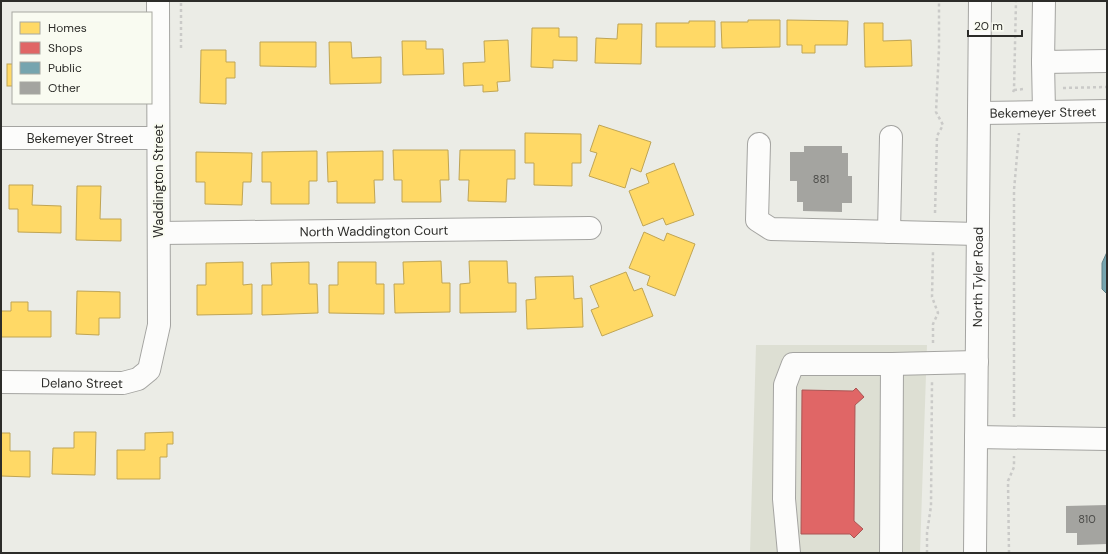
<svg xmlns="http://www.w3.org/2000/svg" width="1108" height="554" font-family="'DM Sans',sans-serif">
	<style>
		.built { fill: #dddfd3 }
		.homes { fill: #ffd966; stroke: #c0a554 }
		.shops { fill: #e06666; stroke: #aa5554 }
		.public { fill: #76a5af; stroke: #608187 }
		.building { fill: #a4a4a0 }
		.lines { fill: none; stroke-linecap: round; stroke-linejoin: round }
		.minor-casing { stroke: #a4a4a1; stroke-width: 24 }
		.major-casing { stroke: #a4a4a1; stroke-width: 24 }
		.path { stroke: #cacac8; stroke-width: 2.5; stroke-dasharray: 3 3; stroke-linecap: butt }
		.minor { stroke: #fcfcfb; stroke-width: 22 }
		.major { stroke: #fcfcfb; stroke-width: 22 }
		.labels { text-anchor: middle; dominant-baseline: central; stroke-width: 4; stroke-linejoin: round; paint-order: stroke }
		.number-label { font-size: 11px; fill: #4a4a47 }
		.street-label { font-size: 13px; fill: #2c2c29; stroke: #f9fbf1 }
	</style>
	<rect width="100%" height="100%" fill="#ebece6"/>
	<polygon class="built" points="756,345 927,345 920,553 750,553"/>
	<g class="homes">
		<polygon points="748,20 780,20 780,47 722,48 721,22 748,22"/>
		<polygon points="787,20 848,21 847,45 815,45 815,53 802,53 802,45 787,45"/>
		<polygon points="689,21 715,21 715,47 656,47 656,23 689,23"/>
		<polygon points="864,23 883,23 883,41 911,40 912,66 865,67"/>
		<polygon points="618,24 642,24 641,64 595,63 596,38 617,39"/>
		<polygon points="532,28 559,28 559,37 577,37 577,61 553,60 553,68 531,67"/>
		<polygon points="508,40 510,81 497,82 498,91 483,92 483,85 464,86 463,63 485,62 484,41"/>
		<polygon points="402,41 426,41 426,49 443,49 444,74 403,75"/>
		<polygon points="260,42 316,42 316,67 260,66"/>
		<polygon points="329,42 351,42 352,58 381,57 381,83 330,84"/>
		<polygon points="201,50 226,50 226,62 235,62 235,78 226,78 226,104 200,103"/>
		<rect x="7" y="64" width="6" height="22"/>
		<polygon points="599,125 651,142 641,172 631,168 625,188 589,176 597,153 590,151"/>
		<polygon points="525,133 581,134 581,163 572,163 572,186 534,185 534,163 525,163"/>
		<polygon points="393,150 448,150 449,180 440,180 441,202 402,202 402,180 394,180"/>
		<polygon points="460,150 515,150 515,179 507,179 506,202 468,201 469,180 459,180"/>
		<polygon points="317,151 317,181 309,181 309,204 271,204 271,182 262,182 262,152"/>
		<polygon points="383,151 383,180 374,180 375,203 337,203 337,181 328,182 327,152"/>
		<polygon points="196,152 252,153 251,182 243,182 242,205 205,204 205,182 196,182"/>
		<polygon points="674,163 694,215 666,225 663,218 643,226 629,191 649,183 646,174"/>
		<polygon points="9,185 33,185 32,205 61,206 61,233 18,232 18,209 9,209"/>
		<polygon points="77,186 101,186 100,219 121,219 121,241 76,240"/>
		<polygon points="644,232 664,241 667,233 695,244 675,296 647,285 650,276 629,268"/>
		<polygon points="441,261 442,283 450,283 450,312 395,313 394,284 404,284 403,262"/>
		<polygon points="469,261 507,261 508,283 516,283 516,312 460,313 460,284 470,283"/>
		<polygon points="243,262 243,285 252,284 252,314 197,315 197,285 206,285 206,263"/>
		<polygon points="309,262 309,284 317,284 318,313 262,315 262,285 272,285 271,263"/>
		<polygon points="338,262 376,262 376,284 384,284 384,314 329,313 329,285 338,285"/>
		<polygon points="626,272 634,291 642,288 653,316 602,336 591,310 599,307 590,286"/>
		<polygon points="573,276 574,299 582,298 583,327 527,329 526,300 536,299 535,277"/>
		<polygon points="77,291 120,292 120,318 99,318 99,335 76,334"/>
		<polygon points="11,302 28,302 28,311 51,311 51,337 1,337 1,311 11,311"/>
		<polygon points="74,432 96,432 95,475 52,474 53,448 74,448"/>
		<polygon points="173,432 173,444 167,444 167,457 160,457 160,479 117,479 117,450 145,450 145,433"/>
		<polygon points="1,433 10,433 10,451 30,451 30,477 1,476"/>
	</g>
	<polygon class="shops" points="856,388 864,397 855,405 854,521 863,529 854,538 850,534 801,534 802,390 853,391"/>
	<polygon class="public" points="1107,252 1107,294 1102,289 1102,263"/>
	<g class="building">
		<polygon points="804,146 842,146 842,153 848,153 848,176 852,176 852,203 842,203 842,212 803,211 803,202 797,202 797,181 790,181 790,152 804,152"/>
		<polygon points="1107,505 1107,544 1077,545 1077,533 1066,533 1066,506"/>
	</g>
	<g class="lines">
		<g class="minor-casing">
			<g id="minor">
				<polyline points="1044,1 1043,62 1107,61"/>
				<polyline points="1043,62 1044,112"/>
				<path id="s1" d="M980,113L1107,111"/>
				<path id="s2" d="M1,138H158"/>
				<polyline points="759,144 757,220 771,229 978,234"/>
				<polyline points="889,232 891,137"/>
				<path id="s3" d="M159,233L590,228"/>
				<path id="s4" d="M1,382L123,383L138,379L149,370L159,325L158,1"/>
				<polyline points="976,437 1107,439"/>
				<polyline points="789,553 784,499 785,385 793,364 892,364"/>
				<polyline points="891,553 892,364 977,362"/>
			</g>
		</g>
		<g class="major-casing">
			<g id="major">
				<path id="s5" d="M975,553L980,1"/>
			</g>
		</g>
		<g class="path">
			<polyline points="181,48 181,1"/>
			<polyline points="1063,88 1107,87"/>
			<polyline points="1014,90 1024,89"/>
			<polyline points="1013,92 1014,90 1016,1"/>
			<polyline points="935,213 937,136 943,125 936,112 939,49 939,1"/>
			<polyline points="933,343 933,324 938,313 932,297 933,252"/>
			<polyline points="1014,417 1014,190 1019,133"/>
			<polyline points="927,553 927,533 931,506 932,382"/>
			<polyline points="1009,553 1008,481 1014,467 1014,456"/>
		</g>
		<use href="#minor" class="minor"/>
		<use href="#major" class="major"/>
	</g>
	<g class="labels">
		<g class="number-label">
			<text x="821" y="179">881</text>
			<text x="1087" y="519">810</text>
		</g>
		<g class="street-label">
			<text stroke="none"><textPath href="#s1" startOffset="63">Bekemeyer Street</textPath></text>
			<text stroke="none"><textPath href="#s2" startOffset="79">Bekemeyer Street</textPath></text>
			<text transform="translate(158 181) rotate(-90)">Waddington Street</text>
			<text stroke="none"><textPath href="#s3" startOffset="215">North Waddington Court</textPath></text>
			<text stroke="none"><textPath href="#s5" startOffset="276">North Tyler Road</textPath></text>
			<text stroke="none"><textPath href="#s4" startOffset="81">Delano Street</textPath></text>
		</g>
	</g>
	<rect width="1108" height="554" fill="none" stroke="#2c2c29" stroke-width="4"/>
	<rect x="12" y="12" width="140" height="92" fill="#f9fbf1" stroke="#a7a8a1"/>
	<rect x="20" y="22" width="20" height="12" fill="#ffd966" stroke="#a7a8a1"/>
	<text x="48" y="32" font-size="12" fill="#2c2c29">Homes</text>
	<rect x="20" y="42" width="20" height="12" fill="#e06666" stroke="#a7a8a1"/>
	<text x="48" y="52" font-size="12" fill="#2c2c29">Shops</text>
	<rect x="20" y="62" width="20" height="12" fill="#76a5af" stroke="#a7a8a1"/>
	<text x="48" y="72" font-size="12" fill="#2c2c29">Public</text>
	<rect x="20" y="82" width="20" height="12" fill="#a4a4a0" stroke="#a7a8a1"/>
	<text x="48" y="92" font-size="12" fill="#2c2c29">Other</text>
	<path d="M968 30v6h54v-6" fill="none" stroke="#2c2c29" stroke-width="2"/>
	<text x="974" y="30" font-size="12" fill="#2c2c29" stroke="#f9fbf1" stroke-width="3" paint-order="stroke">20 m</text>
</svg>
